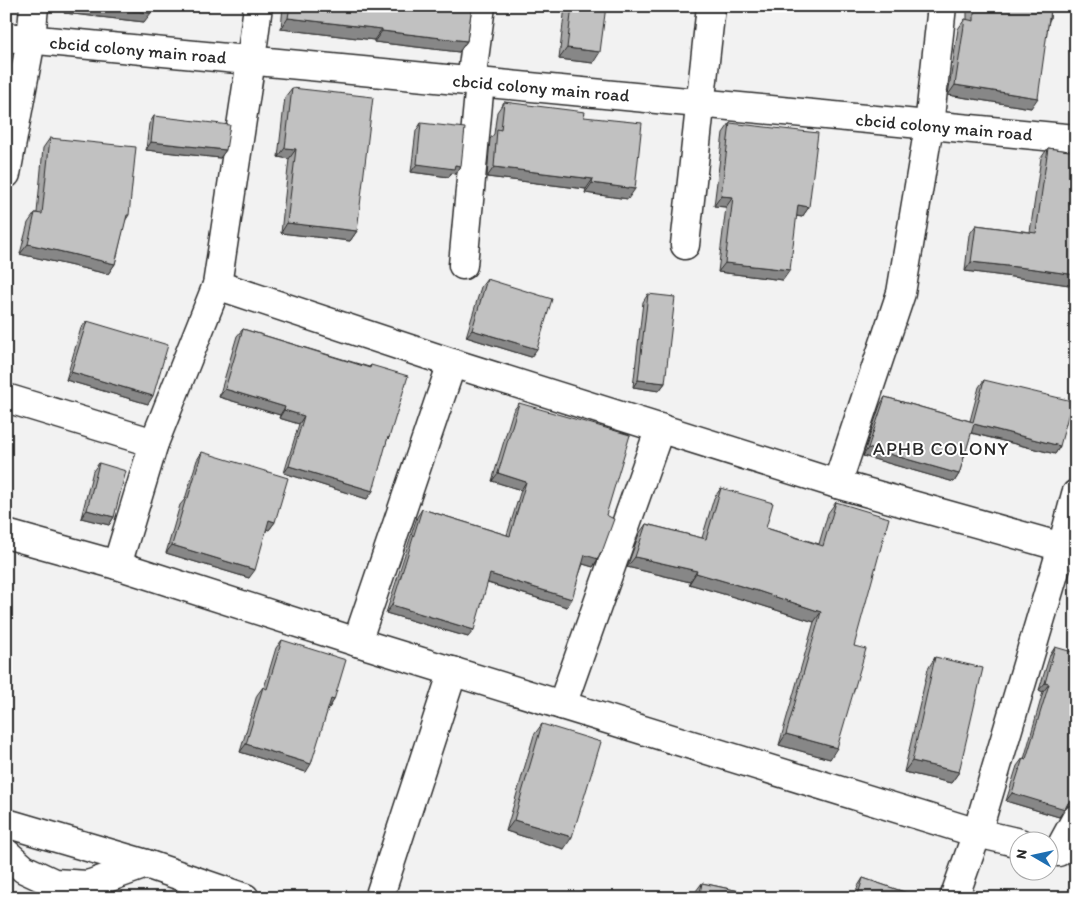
<svg xmlns="http://www.w3.org/2000/svg" width="1082" height="904" font-family="Itim,sans-serif">
	<style>
		.lines { fill: none; stroke-linecap: round; stroke-linejoin: round }
		.minor-casing { stroke: #2b2b2b; stroke-width: 31 }
		.minor { stroke: #fff; stroke-width: 28 }
		.wall { fill: #a6a6a6; stroke: #2b2b2b }
		.shaded-wall { fill: #878787; stroke: #2b2b2b }
		.building { fill: #c1c1c1; stroke: #2b2b2b }
		.labels { text-anchor: middle; dominant-baseline: central; stroke-width: 4; stroke-linejoin: round; paint-order: stroke }
		.street-label { font-size: 18px; fill: #2b2b2b; stroke: #fff }
		.neighbourhood-label { font-size: 19px; letter-spacing: 1px; fill: #2b2b2b; stroke: #fff }
	</style>
	<rect width="100%" height="100%" fill="#f2f2f2"/>
	<filter id="ink" filterUnits="userSpaceOnUse"><feTurbulence type="fractalNoise" baseFrequency=".02" numOctaves="2"/><feDisplacementMap in="SourceGraphic" scale="10" xChannelSelector="R" yChannelSelector="G"/><feConvolveMatrix kernelMatrix="1 2 1 2 8 2 1 2 1" color-interpolation-filters="sRGB"/></filter>
	<g filter="url(#ink)">
		<g class="lines">
			<g class="minor-casing">
				<g id="minor">
					<polyline points="6,37 1076,139"/>
					<polyline points="471,82 481,6"/>
					<polyline points="6,174 31,40 34,6"/>
					<polyline points="685,245 711,6"/>
					<polyline points="463,265 480,82"/>
					<polyline points="217,285 452,363 837,484 1076,551"/>
					<polyline points="6,398 154,443"/>
					<polyline points="837,484 901,293 929,126 942,6"/>
					<polyline points="6,534 117,565 357,642 977,833 1020,843"/>
					<polyline points="117,565 154,443 217,285 251,60 258,6"/>
					<polyline points="357,642 452,363"/>
					<polyline points="562,705 660,428"/>
					<polyline points="6,823 146,864 245,898"/>
					<polyline points="1058,852 1076,819"/>
					<polyline points="6,853 24,869 54,883 88,885 146,864"/>
					<polyline points="379,898 453,671"/>
					<polyline points="954,898 977,833 1062,547 1076,494"/>
				</g>
			</g>
			<use href="#minor" class="minor"/>
		</g>
		<g class="wall">
			<polygon points="65,6 151,6 144,22 64,13"/>
			<polygon points="283,6 472,6 467,41 459,52 374,42 374,40 281,29"/>
			<polygon points="565,6 606,6 593,63 559,59"/>
			<polygon points="967,6 1051,6 1050,19 1049,21 1031,108 948,95 958,29 965,19 967,20"/>
			<polygon points="292,88 357,231 350,241 281,233 289,159 278,157 285,97"/>
			<polygon points="504,102 584,117 628,199 585,193 586,189 487,177 490,139 494,134 497,112"/>
			<polygon points="154,116 226,150 220,158 146,150 149,124"/>
			<polygon points="421,123 461,166 456,174 451,173 449,177 411,172 416,131"/>
			<polygon points="730,123 809,207 802,217 796,216 783,280 718,272 726,207 714,206 723,133"/>
			<polygon points="50,138 129,215 125,221 115,264 108,274 20,254 28,223 35,213 37,213 43,148"/>
			<polygon points="1048,148 1076,152 1076,286 1028,279 965,271 969,235 976,225 1030,232 1041,158"/>
			<polygon points="487,279 531,357 466,337 481,287"/>
			<polygon points="648,294 665,383 659,391 633,387 643,302"/>
			<polygon points="87,321 148,404 66,380 81,328"/>
			<polygon points="243,329 369,367 371,365 389,438 387,440 367,499 284,473 299,424 279,418 280,415 219,397 237,336"/>
			<polygon points="984,380 1060,446 1055,454 971,433 959,474 954,482 863,456 880,405 885,397 970,421 979,387"/>
			<polygon points="519,403 606,515 602,552 593,567 583,564 567,607 487,583 468,637 386,613 417,517 422,509 507,535 521,490 492,481 513,411"/>
			<polygon points="202,452 275,522 269,530 267,529 249,578 166,553 180,505 185,499 197,460"/>
			<polygon points="99,463 114,517 109,525 81,518 93,471"/>
			<polygon points="721,488 766,528 819,544 828,513 836,502 854,646 830,759 779,745 814,622 751,602 689,584 690,582 627,567 639,534 646,524 702,538 714,498"/>
			<polygon points="282,640 334,700 329,708 328,708 306,772 240,752 257,695 263,687 264,688 276,648"/>
			<polygon points="1055,647 1068,806 1059,817 1006,801 1017,766 1023,758 1024,759 1043,692 1039,690 1050,655"/>
			<polygon points="935,657 959,772 951,783 904,772 928,669"/>
			<polygon points="542,724 564,849 506,831 534,735"/>
			<polygon points="863,878 922,898 854,898 858,886"/>
			<polygon points="702,883 772,898 695,898 696,891"/>
		</g>
		<g class="shaded-wall">
			<polygon points="69,6 96,6 151,13 144,22 64,13"/>
			<polygon points="791,6 822,6 819,11"/>
			<polygon points="288,18 382,29 374,40 281,29"/>
			<polygon points="382,31 467,41 459,52 374,42"/>
			<polygon points="567,48 600,52 593,63 559,59"/>
			<polygon points="955,85 1038,98 1031,108 948,95"/>
			<polygon points="151,142 226,150 220,158 146,150"/>
			<polygon points="285,148 296,149 289,159 278,157"/>
			<polygon points="417,164 455,165 461,166 456,174 451,173 449,177 411,172"/>
			<polygon points="494,167 593,179 586,189 487,177"/>
			<polygon points="592,183 635,189 628,199 585,193"/>
			<polygon points="721,196 733,197 726,207 714,206"/>
			<polygon points="798,205 809,207 802,217 791,215"/>
			<polygon points="287,223 357,231 350,241 281,233"/>
			<polygon points="28,244 115,264 108,274 20,254"/>
			<polygon points="971,262 1035,269 1076,275 1076,286 1028,279 965,271"/>
			<polygon points="725,263 790,270 783,280 718,272"/>
			<polygon points="472,330 537,349 531,357 466,337"/>
			<polygon points="71,372 153,396 148,404 66,380"/>
			<polygon points="638,380 665,383 659,391 633,387"/>
			<polygon points="225,389 285,407 280,415 219,397"/>
			<polygon points="284,410 304,416 299,424 279,418"/>
			<polygon points="974,424 1060,446 1055,454 968,432"/>
			<polygon points="868,448 959,474 954,482 863,456"/>
			<polygon points="289,466 373,491 367,499 284,473"/>
			<polygon points="498,473 526,482 521,490 492,481"/>
			<polygon points="87,510 114,517 109,525 81,518"/>
			<polygon points="269,520 275,522 269,530 264,528"/>
			<polygon points="172,545 255,570 249,578 166,553"/>
			<polygon points="601,552 602,552 593,567 580,563 585,555"/>
			<polygon points="635,557 697,571 690,582 627,567"/>
			<polygon points="696,573 758,591 821,612 814,622 751,602 689,584"/>
			<polygon points="490,574 572,599 567,607 485,582"/>
			<polygon points="392,605 474,630 468,637 386,613"/>
			<polygon points="1045,683 1049,684 1043,692 1039,690"/>
			<polygon points="331,699 334,700 329,708 325,707"/>
			<polygon points="786,734 837,748 830,759 779,745"/>
			<polygon points="246,744 311,764 306,772 240,752"/>
			<polygon points="912,761 959,772 951,783 904,772"/>
			<polygon points="1012,793 1068,803 1073,798 1059,817 1006,801"/>
			<polygon points="514,820 572,837 564,849 506,831"/>
		</g>
		<g class="building">
			<polygon points="96,6 151,6 151,13"/>
			<polygon points="290,6 472,6 467,41 382,31 382,29 288,18"/>
			<polygon points="572,6 606,6 600,52 567,48"/>
			<polygon points="974,6 1051,6 1050,19 1049,18 1038,98 955,85 965,19 974,21"/>
			<polygon points="292,88 373,97 357,231 287,223 296,149 285,148"/>
			<polygon points="504,102 585,112 584,117 642,123 635,189 592,183 593,179 494,167 497,129 501,130"/>
			<polygon points="154,116 230,125 226,150 151,142"/>
			<polygon points="421,123 465,128 461,166 455,165 454,169 417,164"/>
			<polygon points="730,123 818,133 809,207 798,205 790,270 725,263 733,197 721,196"/>
			<polygon points="50,138 136,147 129,215 127,215 115,264 28,244 35,213 42,214"/>
			<polygon points="1048,148 1076,152 1076,275 1035,269 971,262 976,225 1036,233"/>
			<polygon points="487,279 552,299 537,349 472,330"/>
			<polygon points="648,294 675,297 665,383 638,380"/>
			<polygon points="87,321 168,345 153,396 71,372"/>
			<polygon points="243,329 370,368 371,365 408,376 389,438 388,437 373,491 289,466 304,416 284,410 285,407 225,389"/>
			<polygon points="984,380 1072,401 1060,446 974,424 959,474 868,448 885,397 973,422"/>
			<polygon points="519,403 630,435 606,515 614,519 602,552 601,552 598,559 585,555 572,599 490,574 474,630 392,605 422,509 510,536 526,482 498,473"/>
			<polygon points="202,452 288,478 275,522 269,520 255,570 172,545 186,498 188,498"/>
			<polygon points="99,463 126,471 114,517 87,510"/>
			<polygon points="721,488 773,503 766,528 823,546 836,502 889,518 854,646 866,649 837,748 786,734 821,612 758,591 696,573 697,571 635,557 646,524 706,539"/>
			<polygon points="282,640 346,660 334,700 331,699 311,764 246,744 263,687 267,689"/>
			<polygon points="1055,647 1076,653 1076,790 1073,798 1068,803 1065,809 1012,793 1023,758 1026,759 1049,684 1045,683"/>
			<polygon points="935,657 983,668 959,772 912,761"/>
			<polygon points="542,724 601,742 572,837 514,820"/>
			<polygon points="863,878 922,898 857,898"/>
			<polygon points="702,883 772,898 699,898"/>
		</g>
	</g>
	<g class="labels">
		<g class="street-label">
			<text transform="translate(138 50) rotate(5)">cbcid colony main road</text>
			<text transform="translate(541 88) rotate(5)">cbcid colony main road</text>
			<text transform="translate(944 127) rotate(5)">cbcid colony main road</text>
		</g>
		<g class="neighbourhood-label">
			<text x="941" y="448">APHB COLONY</text>
		</g>
	</g>
	<rect width="1082" height="904" fill="none" stroke="#fff" stroke-width="25"/>
	<rect x="12" y="12" width="1057" height="879" fill="none" stroke="#2b2b2b" stroke-width="2" filter="url(#ink)"/>
	<g transform="translate(1034 856) rotate(279)"><circle r="24" fill="#ffffff" stroke="#aaaaaa"/>
	<path d="M0-4L9 19L0 12L-9 19Z" fill="#1f6fb2"/>
	<text y="-8" font-size="14" font-weight="bold" text-anchor="middle" fill="#2b2b2b">N</text>
	</g>
</svg>
